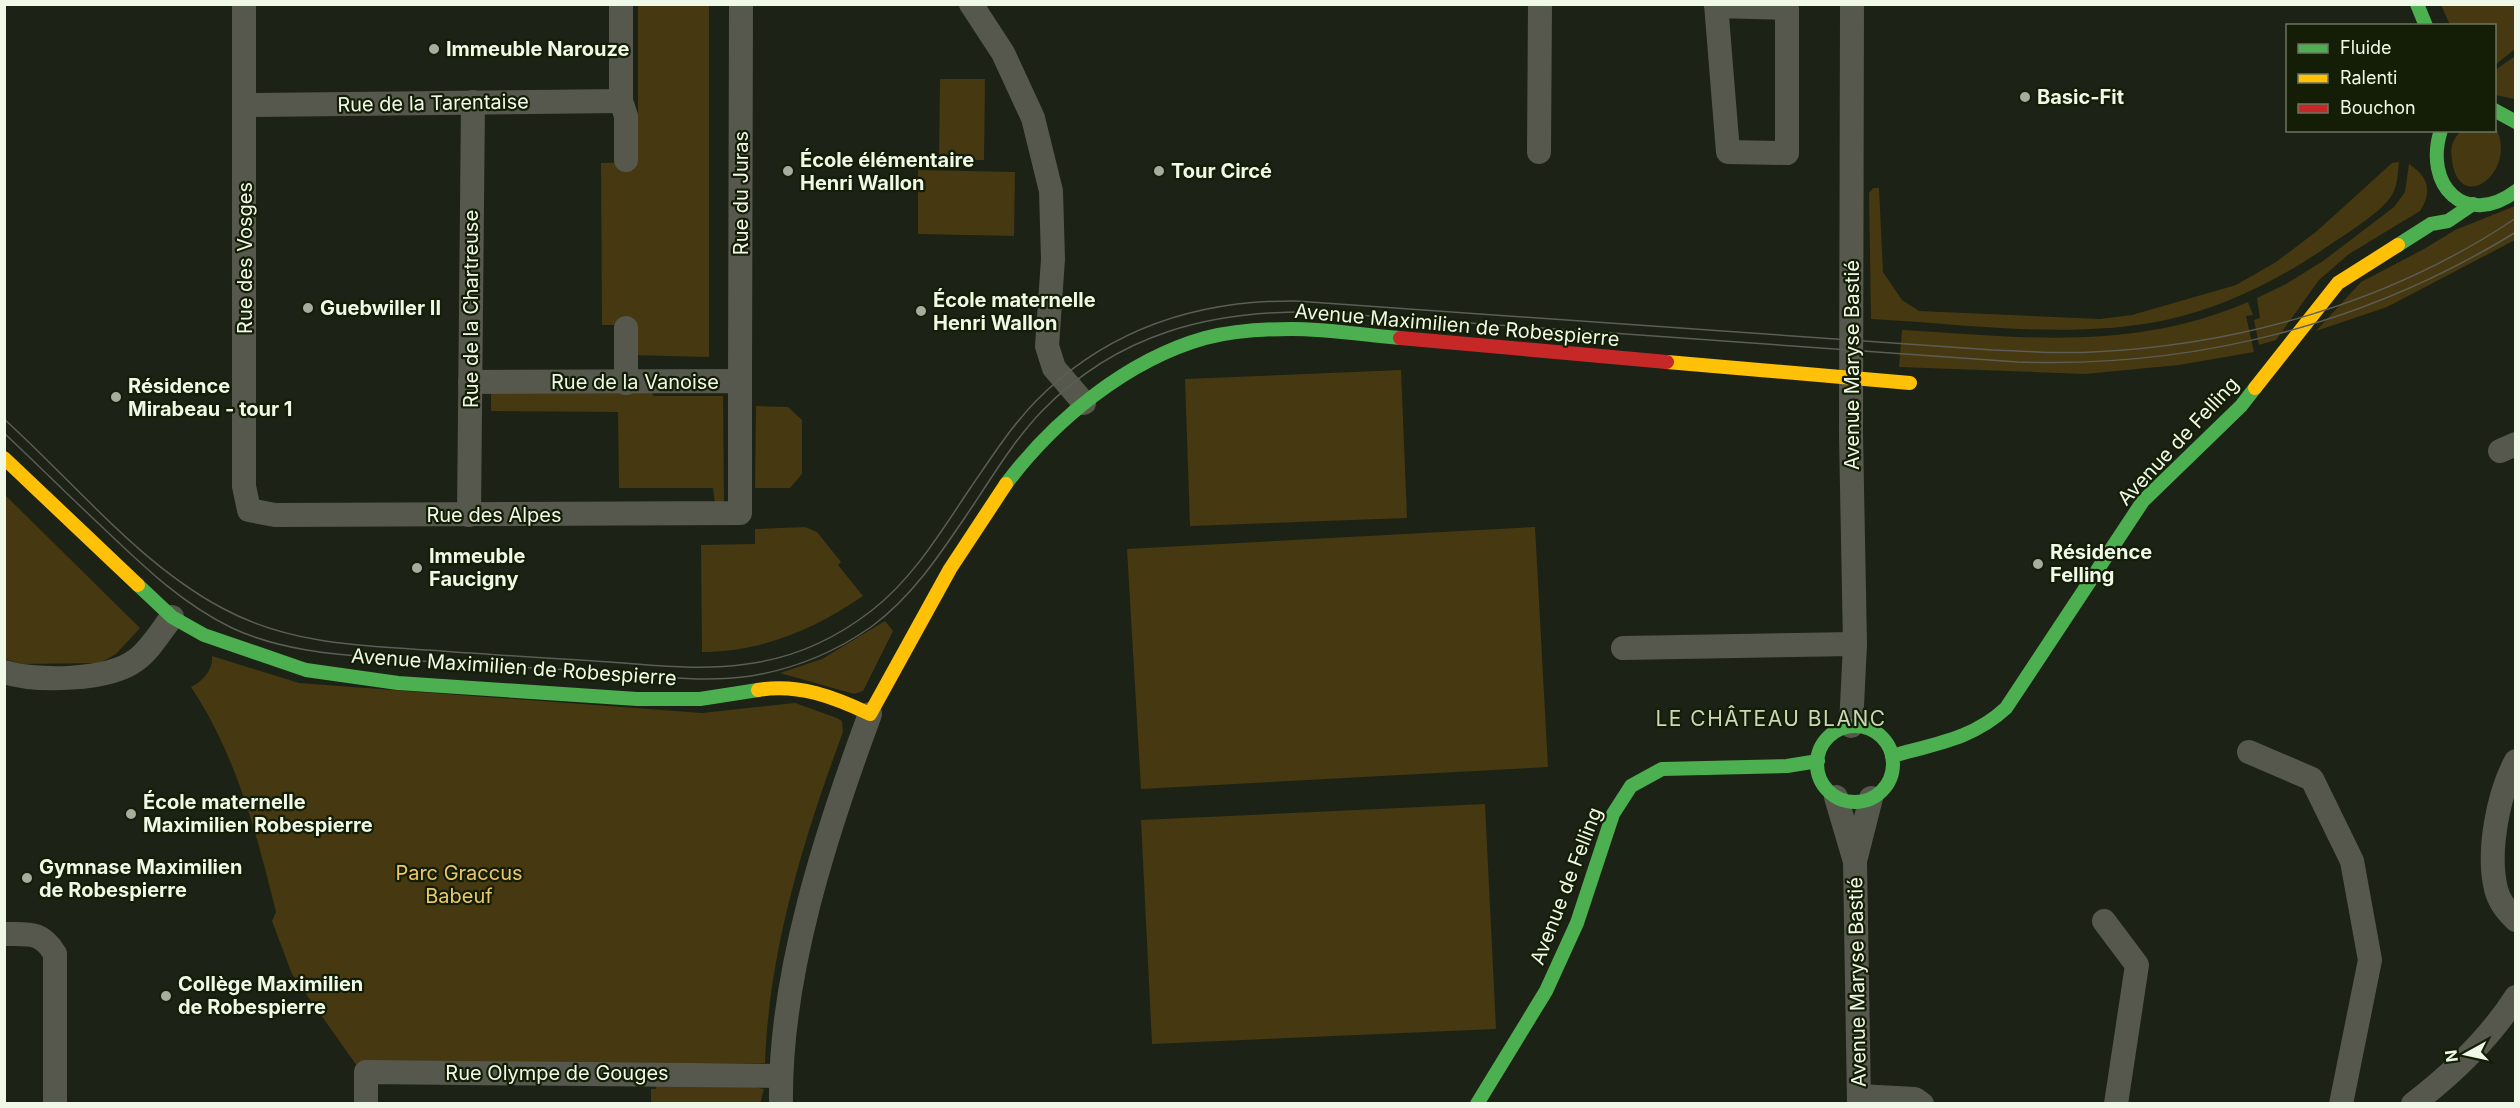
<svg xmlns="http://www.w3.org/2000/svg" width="2520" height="1108" font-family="Inter,sans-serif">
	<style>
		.green { fill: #463810 }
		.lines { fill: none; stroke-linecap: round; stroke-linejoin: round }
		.street { stroke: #57584d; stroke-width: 24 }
		.fast { stroke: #4caf50; stroke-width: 14 }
		.slow { stroke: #ffc107; stroke-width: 14 }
		.jam { stroke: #c62828; stroke-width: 14 }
		.tram { stroke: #5c5e55; stroke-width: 1.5 }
		.poi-dot { fill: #a6ad9e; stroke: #141e06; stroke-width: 2 }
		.labels { text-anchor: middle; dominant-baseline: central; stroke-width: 4.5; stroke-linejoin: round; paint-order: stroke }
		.poi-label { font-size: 20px; font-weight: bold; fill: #f0f8e8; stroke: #141e06; text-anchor: start }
		.street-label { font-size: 20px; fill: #f0f8e8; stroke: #141e06 }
		.park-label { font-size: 20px; fill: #eec768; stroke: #141e06 }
		.neighbourhood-label { font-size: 21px; letter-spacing: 1.5px; fill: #cad8b9; stroke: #141e06 }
	</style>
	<rect width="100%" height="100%" fill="#1c2215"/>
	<g class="green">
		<polygon points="638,5 709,5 709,357 629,355 629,325 602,325 601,163 638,162"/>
		<polygon points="2441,5 2515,5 2515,49 2495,65 2494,26 2450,25"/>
		<polygon points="2515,56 2515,99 2495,95 2494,71"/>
		<polygon points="940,79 985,79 984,160 939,160"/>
		<path d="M2495,126C2520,171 2459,217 2452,160C2450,147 2452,140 2461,131L2494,130Z"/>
		<path d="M2399,162C2398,172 2398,183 2393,193C2386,209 2349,232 2334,242C2284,277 2227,307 2166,320C2071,340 1967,324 1871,319L1869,193L1873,188H1879L1883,272L1902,300L1919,311L2100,319L2132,315L2236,285L2276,262L2317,231L2392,163Z"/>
		<path d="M2409,164C2428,176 2433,192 2420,211L2349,254L2319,280L2276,340L2259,345L2254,320L2260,318L2257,298L2286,284L2323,261L2394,207L2405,192Z"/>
		<polygon points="918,170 1015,172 1014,236 918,234"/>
		<polygon points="2515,206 2515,240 2387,307 2316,331 2361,282 2424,249 2455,230"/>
		<path d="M2248,302L2253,315L2246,316L2254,352L2179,365L2085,374L1899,367L1902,330C2024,337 2131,352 2248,302Z"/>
		<polygon points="1401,370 1407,518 1190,526 1185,379"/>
		<polygon points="650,391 654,396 723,396 724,505 715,505 713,488 619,488 618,412 491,411 491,393"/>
		<polygon points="756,406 788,407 802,420 802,474 790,488 755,488"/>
		<polygon points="4,494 140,628 116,654 100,663 22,664 5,659"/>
		<path d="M805,527L817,532L841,562L838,565L863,596C815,629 762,652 702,652L701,545L755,544V529Z"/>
		<polygon points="1535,527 1548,767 1141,789 1127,549"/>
		<polygon points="885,621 893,631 863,691 854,694 780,673 822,659"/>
		<path d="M212,656L299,683L702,713L795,703L837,718L842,721L843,732C804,837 769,950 765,1063L357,1066L292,974L272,921L276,912C257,835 236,754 191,687C203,681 213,670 212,656Z"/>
		<polygon points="1485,804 1496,1029 1152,1044 1141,820"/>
		<polygon points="656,1083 738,1084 764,1089 760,1104 651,1103 651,1089 656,1089"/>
	</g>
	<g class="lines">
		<g class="street">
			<polyline points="244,4 244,486 249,510 275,515 740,513 740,381 470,382"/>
			<polyline points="621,4 621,101 626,116 626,160"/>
			<polyline points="971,4 1003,53 1033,118 1051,191 1053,259 1047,346 1054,368 1084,403"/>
			<polyline points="1716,4 1728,152 1787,153 1787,8 1716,6"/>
			<polyline points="245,105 621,101"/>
			<polyline points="1539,152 1540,4"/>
			<polyline points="740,381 741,4"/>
			<polyline points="626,383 626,328"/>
			<polyline points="2500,451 2516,444"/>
			<polyline points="469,515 473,102"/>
			<polyline points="1623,648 1855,644"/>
			<path d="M4,672C36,682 109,681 136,660C150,650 161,631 172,617"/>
			<polyline points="1851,726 1855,644 1851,435 1852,4"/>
			<polyline points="2249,752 2312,779 2352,861 2370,960 2341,1104"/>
			<path d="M2516,761C2498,794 2487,852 2496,889C2499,902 2507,911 2516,920"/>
			<polyline points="1836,797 1854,858"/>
			<polyline points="2104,921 2137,965 2116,1104"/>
			<path d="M4,934C29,934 42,931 55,954V1104"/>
			<polyline points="1859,1096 1915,1099 1922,1104"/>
			<polyline points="366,1104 366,1072 781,1076"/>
			<path d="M781,1104C779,976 826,833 870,714"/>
			<polyline points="1859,1104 1855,861 1871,798"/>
			<path d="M2413,1104C2452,1074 2489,1039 2516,997"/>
		</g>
		<g class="fast">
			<polyline points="2417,4 2426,26"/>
			<polyline points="2494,110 2516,122"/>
			<path d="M2441,130C2423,185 2465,229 2516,191"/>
			<polyline points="2398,245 2431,224 2448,221 2473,204"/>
			<path d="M1006,484C1054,420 1127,360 1205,338C1232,331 1263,329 1291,329C1327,329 1364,335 1400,338"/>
			<polyline points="138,585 172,617 204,635 306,670 398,683 637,699 700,699 758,690"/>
			<circle cx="1855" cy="764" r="38"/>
			<path d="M1892,756C1934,744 1973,739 2006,708L2143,501L2241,406L2255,388"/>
			<polyline points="1477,1104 1546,991 1577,923 1613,814 1631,786 1662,769 1787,766 1818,761"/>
		</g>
		<g class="slow">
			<polyline points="1667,362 1910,383"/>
			<polyline points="2255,388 2338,283 2398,245"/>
			<polyline points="4,458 138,585"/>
			<path d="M758,690C798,683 834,697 870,714L950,569L1006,484"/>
		</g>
		<polyline class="jam" points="1400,338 1667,362"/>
		<g class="tram">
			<path d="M4,419C74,482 138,563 222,608C286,643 357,646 428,650C479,654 530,657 580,660C635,663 692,672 747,664C793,658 835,639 871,611C913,579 942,530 971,487C991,458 1010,428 1035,402C1107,329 1196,300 1296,301L1993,350C2026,351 2059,354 2092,352C2241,345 2391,302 2516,218"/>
			<path d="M4,433C36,463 67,494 99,524C140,563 180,603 232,628C286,653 346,655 405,660C466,664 528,668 589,671C642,674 697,684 751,676C794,669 835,652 871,627C915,595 944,548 974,504C995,472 1016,438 1042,411C1118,333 1212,310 1316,312L2018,362C2195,368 2365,325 2516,232"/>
		</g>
	</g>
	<g class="poi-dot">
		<circle cx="434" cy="49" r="6"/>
		<circle cx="2025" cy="97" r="6"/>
		<circle cx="788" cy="171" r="6"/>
		<circle cx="1159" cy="171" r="6"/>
		<circle cx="308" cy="308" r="6"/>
		<circle cx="921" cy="311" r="6"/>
		<circle cx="116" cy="397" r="6"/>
		<circle cx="2038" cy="564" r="6"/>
		<circle cx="417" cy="568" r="6"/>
		<circle cx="131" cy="814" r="6"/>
		<circle cx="27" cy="878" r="6"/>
		<circle cx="166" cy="996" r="6"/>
	</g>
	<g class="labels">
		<g class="poi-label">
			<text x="446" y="49">Immeuble Narouze</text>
			<text x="2037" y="97">Basic-Fit</text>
			<text x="800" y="160">École élémentaire<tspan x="800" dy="23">Henri Wallon</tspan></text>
			<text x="1171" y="171">Tour Circé</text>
			<text x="933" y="300">École maternelle<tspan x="933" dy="23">Henri Wallon</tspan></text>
			<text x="320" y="308">Guebwiller II</text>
			<text x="128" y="386">Résidence<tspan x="128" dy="23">Mirabeau - tour 1</tspan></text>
			<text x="2050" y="552">Résidence<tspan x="2050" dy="23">Felling</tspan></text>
			<text x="429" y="556">Immeuble<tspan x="429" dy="23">Faucigny</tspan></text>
			<text x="143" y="802">École maternelle<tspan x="143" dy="23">Maximilien Robespierre</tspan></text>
			<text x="39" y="867">Gymnase Maximilien<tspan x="39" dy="23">de Robespierre</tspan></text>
			<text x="178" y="984">Collège Maximilien<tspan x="178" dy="23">de Robespierre</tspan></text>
		</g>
		<g class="street-label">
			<text transform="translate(433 103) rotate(-1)">Rue de la Tarentaise</text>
			<text transform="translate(741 193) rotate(-90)">Rue du Juras</text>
			<text transform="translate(245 258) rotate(-90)">Rue des Vosges</text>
			<text transform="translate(471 309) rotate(-90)">Rue de la Chartreuse</text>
			<text transform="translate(1457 325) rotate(5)">Avenue Maximilien de Robespierre</text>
			<text transform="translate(1852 365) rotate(-90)">Avenue Maryse Bastié</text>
			<text x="635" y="382">Rue de la Vanoise</text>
			<text transform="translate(2178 441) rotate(-47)">Avenue de Felling</text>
			<text x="494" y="515">Rue des Alpes</text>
			<text transform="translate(514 667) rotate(4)">Avenue Maximilien de Robespierre</text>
			<text transform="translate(1566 886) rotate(-69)">Avenue de Felling</text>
			<text transform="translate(1857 982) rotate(-91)">Avenue Maryse Bastié</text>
			<text x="557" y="1073">Rue Olympe de Gouges</text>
		</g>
		<g class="park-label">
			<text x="459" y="873">Parc Graccus<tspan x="459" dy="23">Babeuf</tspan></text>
		</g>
		<g class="neighbourhood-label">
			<text x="1771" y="718">LE CHÂTEAU BLANC</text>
		</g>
	</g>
	<rect width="2520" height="1108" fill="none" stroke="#f0f8e8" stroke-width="12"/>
	<rect x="2286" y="24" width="210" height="108" fill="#141e06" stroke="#6c7560" stroke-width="1.5"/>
	<rect x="2298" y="44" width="30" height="9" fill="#4caf50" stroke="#6c7560" stroke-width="1.5"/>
	<text x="2340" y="54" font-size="18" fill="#f0f8e8">Fluide</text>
	<rect x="2298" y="74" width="30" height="9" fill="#ffc107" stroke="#6c7560" stroke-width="1.5"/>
	<text x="2340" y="84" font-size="18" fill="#f0f8e8">Ralenti</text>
	<rect x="2298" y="104" width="30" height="9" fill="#c62828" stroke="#6c7560" stroke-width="1.5"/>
	<text x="2340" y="114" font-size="18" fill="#f0f8e8">Bouchon</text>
	<g transform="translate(2466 1054) rotate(262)" stroke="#141e06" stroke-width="4.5" paint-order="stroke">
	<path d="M0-4.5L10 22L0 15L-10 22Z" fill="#f0f8e8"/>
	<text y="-9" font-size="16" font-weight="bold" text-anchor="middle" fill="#f0f8e8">N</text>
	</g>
</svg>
